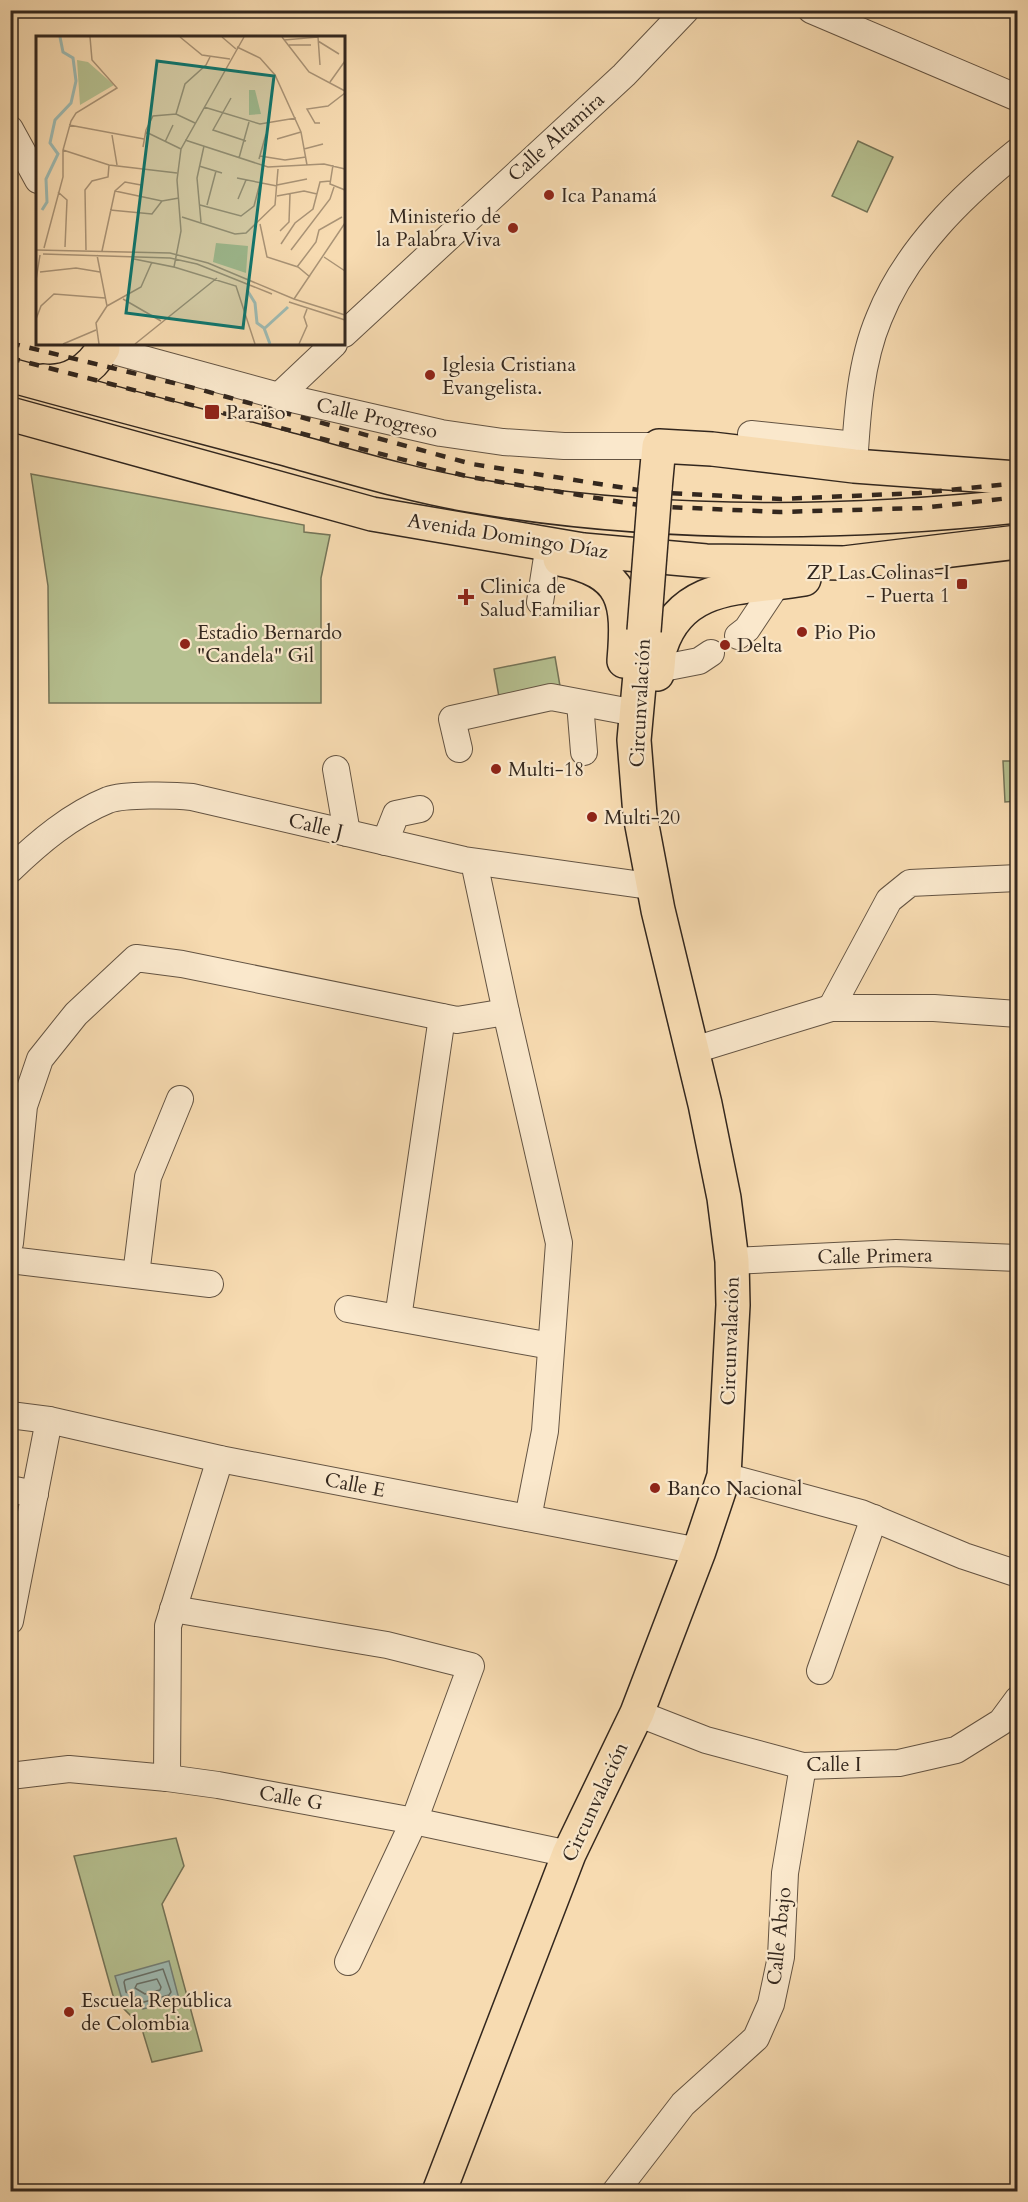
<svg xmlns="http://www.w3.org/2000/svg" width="1028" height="2202" font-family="Cardo,serif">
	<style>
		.green { fill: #b6c191; stroke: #747458; stroke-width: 1.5 }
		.water { fill: #9ebab2; stroke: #737f77; stroke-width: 1.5 }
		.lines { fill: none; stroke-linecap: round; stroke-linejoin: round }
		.shore { stroke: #687068; stroke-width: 1.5 }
		.minor-casing { stroke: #645443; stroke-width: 28 }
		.major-casing { stroke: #33271e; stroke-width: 36 }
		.minor { stroke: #fae8cc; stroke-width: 26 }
		.major { stroke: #f7dbb1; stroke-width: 33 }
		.rail { stroke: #33271e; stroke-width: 4.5; stroke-dasharray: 10 10; stroke-linecap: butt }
		.major-bridge-casing { stroke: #33271e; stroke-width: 36; stroke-linecap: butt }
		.major-bridge { stroke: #f7dbb1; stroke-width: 33 }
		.poi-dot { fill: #8f2418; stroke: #fae8cc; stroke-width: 2 }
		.labels { text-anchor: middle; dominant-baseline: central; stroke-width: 4.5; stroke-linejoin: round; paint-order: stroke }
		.street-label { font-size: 20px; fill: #33271e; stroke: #fae8cc }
		.poi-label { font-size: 20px; fill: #33271e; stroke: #fae8cc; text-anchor: start }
		.inset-river { fill: none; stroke: #9ebab2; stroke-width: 3 }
		.inset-road { fill: none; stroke: #a99376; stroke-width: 1.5 }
		.view { fill: #0f766e; fill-opacity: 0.15; stroke: #0f766e; stroke-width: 3 }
		.inset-edge { fill: none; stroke: #33271e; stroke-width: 3 }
	</style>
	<rect width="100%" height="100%" fill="#f7dbb1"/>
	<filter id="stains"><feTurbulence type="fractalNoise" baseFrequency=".00333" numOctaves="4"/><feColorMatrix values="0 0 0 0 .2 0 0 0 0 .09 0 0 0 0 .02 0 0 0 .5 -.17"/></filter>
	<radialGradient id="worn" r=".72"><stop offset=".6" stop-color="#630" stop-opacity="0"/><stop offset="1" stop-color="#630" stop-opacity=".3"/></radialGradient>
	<g class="green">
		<polygon points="858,141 893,157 867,212 832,196"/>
		<polygon points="31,474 304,525 304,532 330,535 321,578 321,703 49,703 48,586"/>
		<polygon points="555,657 560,686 499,697 494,669"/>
		<polygon points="1003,761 1017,761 1017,801 1005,802"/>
		<polygon points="176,1838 184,1866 162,1904 202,2051 152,2062 141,2026 114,1999 74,1856"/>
	</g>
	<polygon class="water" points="169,1961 179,1999 143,2009 121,1996 115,1976"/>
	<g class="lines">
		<g class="shore">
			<polygon points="163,1969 171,1992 169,1995 144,2002 126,1992 124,1982 125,1980"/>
			<polygon points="157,1979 161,1987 160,1990 145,1994 135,1988 137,1984"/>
		</g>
		<g class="minor-casing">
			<g id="minor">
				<polyline points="811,10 1018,98"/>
				<polyline points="10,129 38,180"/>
				<polyline points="344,334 624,75 686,10"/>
				<polyline points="103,344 103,348 279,396 441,433 503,442 564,446 659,446"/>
				<polyline points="279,396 334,344"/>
				<polyline points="751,434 855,445"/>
				<path d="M854,466C857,417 860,363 879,318C906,250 962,196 1018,151"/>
				<polyline points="540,602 547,557"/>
				<polyline points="738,636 747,629 777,584"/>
				<polyline points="658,669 699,661 711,653"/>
				<polyline points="580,703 584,752"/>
				<polyline points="459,749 452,719 551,697 620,710"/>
				<polyline points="336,769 347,833"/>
				<polyline points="385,842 396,814 420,809"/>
				<polyline points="474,862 506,1012 559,1243 545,1431 528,1518"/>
				<path d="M10,870C39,842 71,815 108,800C124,794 174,795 192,797L464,860L642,885"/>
				<polyline points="831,1008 889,900 910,883 1018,878"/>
				<polyline points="691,1051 831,1008 934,1008 1018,1014"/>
				<polyline points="10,1243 24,1106 40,1059 76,1014 136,958 182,964 457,1020 506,1012"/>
				<polyline points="10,1260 210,1284"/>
				<polyline points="732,1261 896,1253 1018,1258"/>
				<polyline points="136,1275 148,1177 180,1099"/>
				<polyline points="348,1309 551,1346"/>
				<polyline points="398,1318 442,1017"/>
				<polyline points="10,1415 49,1420 220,1459 699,1551"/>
				<polyline points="724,1476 861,1513 964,1556 1018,1574"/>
				<polyline points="10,1489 35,1494"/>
				<polyline points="173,1609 387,1645 471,1666 414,1821 348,1962"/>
				<polyline points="10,1621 49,1420"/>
				<polyline points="820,1671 874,1518"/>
				<polyline points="637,1713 706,1740 803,1766 899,1763 956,1750 1001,1722 1018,1699"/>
				<polyline points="10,1776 69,1769 167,1778 218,1785 414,1821 569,1854"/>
				<polyline points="167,1778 168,1626 220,1459"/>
				<polyline points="615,2192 683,2104 756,2038 771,2004 781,1957 785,1873 803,1766"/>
			</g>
		</g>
		<g class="major-casing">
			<g id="major">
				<path d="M10,375C100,400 189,423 279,447C342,464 405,484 469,495C650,526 834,526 1018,506"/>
				<path d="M43,381C68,384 91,370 103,348"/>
				<polyline points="10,414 372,514 583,550 706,561 844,563 1018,542"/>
				<polyline points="655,489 659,446 712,449 854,466 1018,478"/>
				<path d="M560,559C626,572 629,602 624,661"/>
				<path d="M657,674C659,664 658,654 661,646C683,580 748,589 804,579"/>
				<polyline points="439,2192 569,1854 637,1713 699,1551 724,1476 733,1305 732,1261 724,1198 705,1104 658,910 640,815 634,740 644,631"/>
			</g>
		</g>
		<use href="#minor" class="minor"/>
		<use href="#major" class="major"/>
		<g class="rail">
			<polyline points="10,343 198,389 472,464 651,492 781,499 919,493 1018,483"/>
			<polyline points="10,358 470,477 645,506 780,512 922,508 1018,497"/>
		</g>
		<g class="major-bridge-casing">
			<polyline id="major-bridge" points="644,631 655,489"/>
		</g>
		<use href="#major-bridge" class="major-bridge"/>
	</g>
	<g class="poi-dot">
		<circle cx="549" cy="195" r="6"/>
		<circle cx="513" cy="228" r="6"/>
		<circle cx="430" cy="375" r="6"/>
		<rect x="204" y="404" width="16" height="16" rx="3"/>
		<rect x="956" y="578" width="12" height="12" rx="3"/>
		<path d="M463 588h6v6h6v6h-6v6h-6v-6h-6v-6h6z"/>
		<circle cx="802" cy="632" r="6"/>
		<circle cx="185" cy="644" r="6"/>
		<circle cx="725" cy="645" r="6"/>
		<circle cx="496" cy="769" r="6"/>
		<circle cx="592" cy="817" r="6"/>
		<circle cx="655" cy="1488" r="6"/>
		<circle cx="69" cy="2012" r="6"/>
	</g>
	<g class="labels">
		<g class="street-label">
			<text transform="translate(556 137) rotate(-42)">Calle Altamira</text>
			<text transform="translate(377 418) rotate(13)">Calle Progreso</text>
			<text transform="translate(508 536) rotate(9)">Avenida Domingo Díaz</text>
			<text transform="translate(640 703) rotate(-87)">Circunvalación</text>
			<text transform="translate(316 826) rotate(13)">Calle J</text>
			<text transform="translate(875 1256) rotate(-1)">Calle Primera</text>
			<text transform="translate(730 1341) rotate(-88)">Circunvalación</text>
			<text transform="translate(355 1485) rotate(11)">Calle E</text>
			<text x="834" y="1764">Calle I</text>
			<text transform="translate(291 1798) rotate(10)">Calle G</text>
			<text transform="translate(595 1802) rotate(-65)">Circunvalación</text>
			<text transform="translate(779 1936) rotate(-84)">Calle Abajo</text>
		</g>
		<g class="poi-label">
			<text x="561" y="195">Ica Panamá</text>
			<text x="501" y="216" text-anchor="end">Ministerio de<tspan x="501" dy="23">la Palabra Viva</tspan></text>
			<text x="442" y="364">Iglesia Cristiana<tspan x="442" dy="23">Evangelista.</tspan></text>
			<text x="226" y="412">Paraiso</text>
			<text x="950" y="572" text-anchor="end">ZP Las Colinas-I<tspan x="950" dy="23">- Puerta 1</tspan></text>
			<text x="480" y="586">Clinica de<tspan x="480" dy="23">Salud Familiar</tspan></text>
			<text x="197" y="632">Estadio Bernardo<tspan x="197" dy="23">"Candela" Gil</tspan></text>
			<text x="814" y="632">Pio Pio</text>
			<text x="737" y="645">Delta</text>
			<text x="508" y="769">Multi-18</text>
			<text x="604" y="817">Multi-20</text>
			<text x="667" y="1488">Banco Nacional</text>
			<text x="81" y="2000">Escuela República<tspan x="81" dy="23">de Colombia</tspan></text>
		</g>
	</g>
	<g transform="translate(36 36)">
		<rect width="309" height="309" fill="#f7dbb1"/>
		<path d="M41,24L52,26L78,49L44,69ZM213,54H219L225,78L213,79ZM180,207L212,210L210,237L177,226Z" fill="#b6c191"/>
		<path class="inset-river" d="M6,174L11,166L10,143L22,118L14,107L19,84L35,67L40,45L37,22L27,16L24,1M211,254L219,267L221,287L228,292L234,308M229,292L252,271"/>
		<path class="inset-road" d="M144,1L166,19L194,23M186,1L200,13M246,1L273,36L309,55M248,4L282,1L284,29M282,5L303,18M253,9H275M201,11L224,22L239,39L265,96L271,129M294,46L309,25M195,62L177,94L210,105M168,71L224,88L260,82M140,78L149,48L170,29L174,21M284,87H279L271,73L292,70L309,57M33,89L108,103M110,96L145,113M76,99L81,129M241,103L265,96M149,104L232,131L288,128L309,133M129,106L137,89M107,111L110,94L117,80L140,78L159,87M268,113L287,108M27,114L73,129L141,137M224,120L249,124L270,121M203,122L213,86M223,123L230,98M297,129L294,148L309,154M163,130L186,137M201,142L241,150M241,149L271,143M79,155L126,165L143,162M22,156L31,164L29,211M241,160L268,155L281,158M202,163L210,144M164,169L205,180L218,170L224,147M171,169L180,135M74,174L116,178L126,165M146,181L199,198L210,197L239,169L242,133M165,186L161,142L168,110M224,188L231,221L262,231L274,241M244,195L253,186L254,158M245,208L259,187L277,173L284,146L294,145M8,212L27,141V114L35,85L40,77L81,52L56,24L54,1M0,214L134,217L172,227L258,263L309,279M50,214L49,154L56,145L72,141L73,129M255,214L294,163L298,151M66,215L79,155L89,146L105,149M7,218L134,222L161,228L236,258M61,219L71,270L60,287L63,308M288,221L309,235M98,223L138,231L145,195L141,144L145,113L208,1M138,231L200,250L219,308M261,231L280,206L283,194L306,181M4,236L40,232L64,236M0,244L4,219M87,263L125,285M258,263L309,187M253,266L309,284M71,270L105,251L116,226M0,283L5,270L18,258L69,262M27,308L60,294M99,308L181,242M263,308L271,290L268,281L271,273"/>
		<path class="view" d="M121,25L238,40L207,292L90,277Z"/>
		<rect width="309" height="309" class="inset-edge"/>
	</g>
	<rect width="1028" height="2202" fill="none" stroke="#f7dbb1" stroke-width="36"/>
	<rect x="12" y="12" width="1004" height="2178" fill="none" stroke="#33271e" stroke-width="3"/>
	<rect x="18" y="18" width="992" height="2166" fill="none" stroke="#33271e" stroke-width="1.5"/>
	<rect width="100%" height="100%" filter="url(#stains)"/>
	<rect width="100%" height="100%" fill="url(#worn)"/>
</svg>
